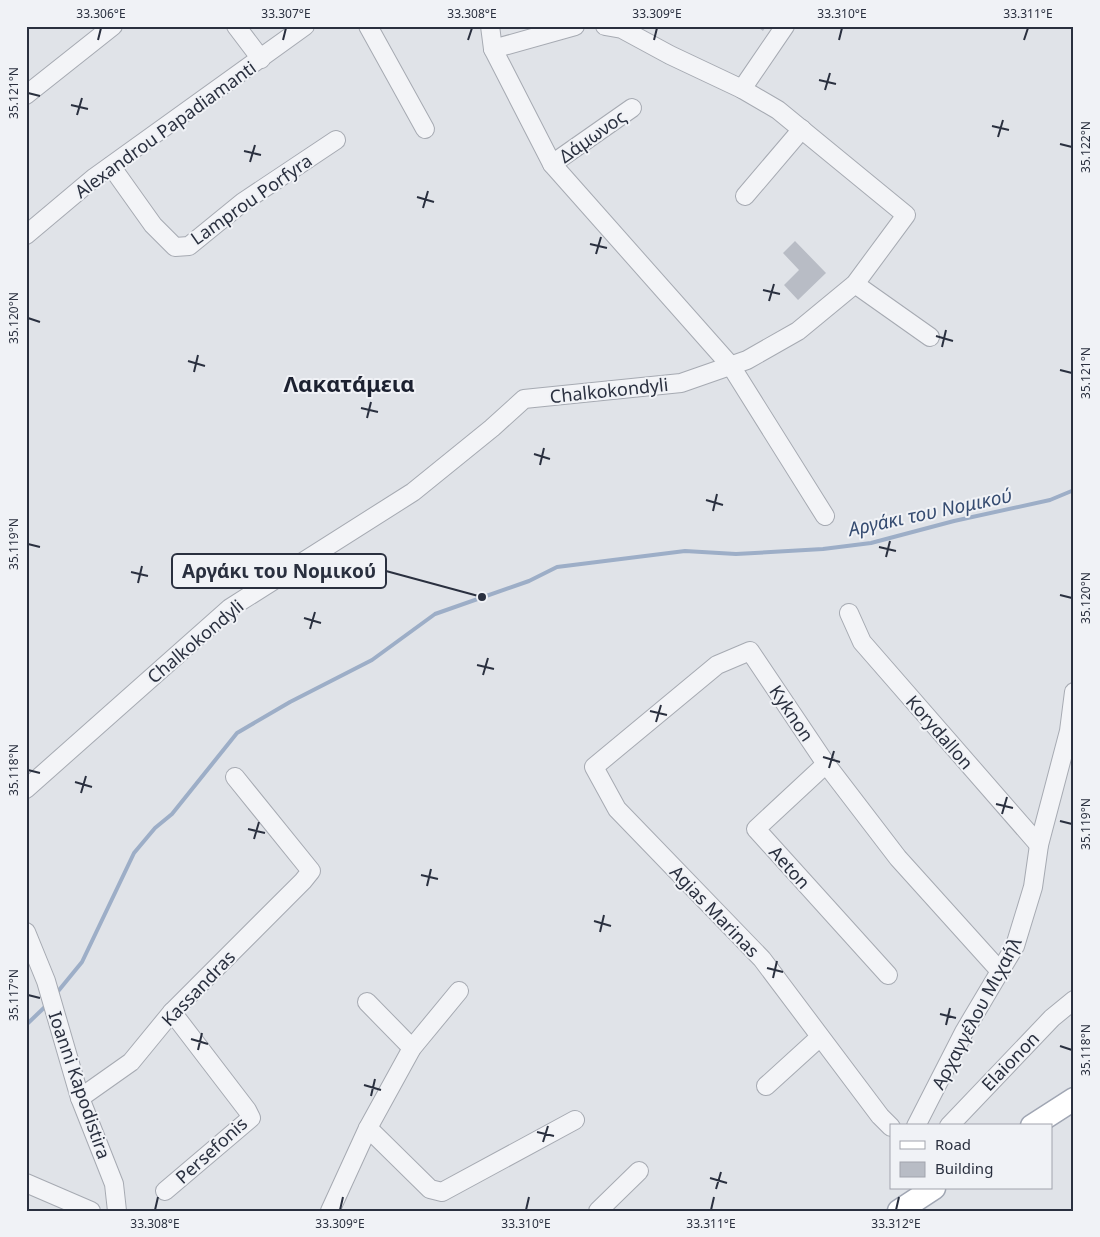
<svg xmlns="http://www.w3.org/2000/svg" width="1100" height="1237" font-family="'Noto Sans',sans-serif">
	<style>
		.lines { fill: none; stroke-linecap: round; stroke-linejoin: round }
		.stream { stroke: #9daec7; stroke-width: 4 }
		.building { fill: #b8bcc5 }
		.minor-casing { stroke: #a6aab2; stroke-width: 20 }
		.major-casing { stroke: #a0a6b3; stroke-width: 25 }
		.minor { stroke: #f3f4f7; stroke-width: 18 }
		.major { stroke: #fff; stroke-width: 22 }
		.ticks { fill: none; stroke: #2a303f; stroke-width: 2 }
		.labels { text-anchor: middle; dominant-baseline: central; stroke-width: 4; stroke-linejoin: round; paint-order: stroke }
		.street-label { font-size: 18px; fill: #2a303f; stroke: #f0f2f6 }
		.water-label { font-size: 19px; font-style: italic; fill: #364c71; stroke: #f0f2f6 }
		.district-label { font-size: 22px; font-weight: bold; fill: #1c2130; stroke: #f0f2f6 }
		.leader { fill: none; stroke: #2a303f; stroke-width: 2 }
		.callout-dot { fill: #2a303f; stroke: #f0f2f6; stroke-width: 2 }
		.callout { fill: #f0f2f6; stroke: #2a303f; stroke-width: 2 }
		.callout-label { font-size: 19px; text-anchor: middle; font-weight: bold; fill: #2a303f }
		.neatline { fill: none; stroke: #2a303f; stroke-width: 2 }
		.ticks-label { font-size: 12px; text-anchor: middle; fill: #2a303f }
	</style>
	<rect width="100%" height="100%" fill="#e0e3e8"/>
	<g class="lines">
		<g class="stream">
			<polyline points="55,995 82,962 134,853 155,828 172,814 237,733 290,702 372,660 435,614 529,581 557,567 685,551 736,554 823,549 871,543 954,521 1050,500 1074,490"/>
			<polyline points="26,1025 48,1004"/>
		</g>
	</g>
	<g class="building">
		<polygon points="756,26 766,26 763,31"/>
		<polygon points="795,241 826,273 798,300 784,285 799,270 783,253"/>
	</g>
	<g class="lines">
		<g class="minor-casing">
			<g id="minor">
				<polyline points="236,26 261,59"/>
				<polyline points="368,26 425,129"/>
				<polyline points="490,26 493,49 552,164 731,366 825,516"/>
				<polyline points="493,49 575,26"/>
				<polyline points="742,89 785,26"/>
				<polyline points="26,95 113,26"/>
				<polyline points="552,164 632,108"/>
				<polyline points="111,166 153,225 175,247 189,246 243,202 336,140"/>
				<polyline points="745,196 802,129"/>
				<polyline points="26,235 95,177 305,26"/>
				<polyline points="855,284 930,337"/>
				<polyline points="849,613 862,642 1039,845"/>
				<polyline points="826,764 756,829 888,975"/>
				<polyline points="26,789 230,608 413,492 492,428 524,399 681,383 747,360 798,331 855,284 906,215 778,110 742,89 670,55 622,29 605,26"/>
				<polyline points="26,932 46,981 80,1098 114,1184 117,1211"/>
				<polyline points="367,1002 412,1048"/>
				<polyline points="766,1086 820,1037"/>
				<polyline points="80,1098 131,1062 172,1012 303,881 311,871 235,777"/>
				<polyline points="916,1126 964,1032 1015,946 1033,887 1039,845 1069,731 1074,692"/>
				<polyline points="949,1126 1052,1018 1074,1000"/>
				<polyline points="891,1127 880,1116 762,959 617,809 594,767 717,665 750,651 826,764 898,858 999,970"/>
				<polyline points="368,1128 430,1189 442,1192 575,1120"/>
				<polyline points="26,1183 91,1211"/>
				<polyline points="165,1191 251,1118 247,1110 172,1012"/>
				<polyline points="330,1211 368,1128 412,1048 459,991"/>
				<polyline points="598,1211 639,1171"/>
			</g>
		</g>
		<g class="major-casing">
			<g id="major">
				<polyline points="1032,1126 1074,1099"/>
				<polyline points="899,1211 934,1188"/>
			</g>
		</g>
		<use href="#minor" class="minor"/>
		<use href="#major" class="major"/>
	</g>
	<path class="ticks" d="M98,40L101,28M283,40L286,28M468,40L472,28M654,40L657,28M839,40L842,28M1024,40L1028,28M819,80L836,84M825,90L830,73M28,93L40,96M71,105L88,109M77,115L82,98M992,126L1009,130M998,137L1003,120M1060,144L1072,147M244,151L261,155M250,162L255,145M417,197L434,202M423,208L428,191M590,244L607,248M596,254L601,237M763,290L780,294M769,301L774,284M28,318L40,322M936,336L953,341M942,347L946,330M188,361L205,366M1060,370L1072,373M194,372L198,355M361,408L378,412M367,418L371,402M534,454L550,459M540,465L544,448M706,500L723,505M713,511L717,494M28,544L40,547M879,547L896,551M886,557L890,541M131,572L148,576M138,583L142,566M1060,595L1072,598M304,618L321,623M310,629L315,612M477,665L494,669M483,675L488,658M650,711L667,715M656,722L661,705M823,757L840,762M829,768L834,751M28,770L40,773M75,782L92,787M81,793L86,776M996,804L1013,808M1002,814L1007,797M1060,821L1072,824M248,829L265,833M254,839L259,822M421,875L438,879M427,886L431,869M594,921L611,926M600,932L604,915M767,968L783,972M773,978L777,961M28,995L40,998M940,1014L956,1018M946,1025L950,1008M191,1039L208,1044M1060,1046L1072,1050M198,1050L202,1033M364,1085L381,1090M371,1096L375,1079M537,1132L554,1136M543,1142L548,1126M710,1178L727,1183M716,1189L721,1172M155,1210L158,1197M340,1210L343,1197M526,1210L529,1197M711,1210L714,1197M896,1210L899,1197"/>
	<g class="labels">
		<g class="street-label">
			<text transform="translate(165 129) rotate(-36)">Alexandrou Papadiamanti</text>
			<text transform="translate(592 136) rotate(-35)">Δάμωνος</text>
			<text transform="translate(251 199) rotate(-35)">Lamprou Porfyra</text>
			<text transform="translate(609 390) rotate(-6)">Chalkokondyli</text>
			<text transform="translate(195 641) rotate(-40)">Chalkokondyli</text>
			<text transform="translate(792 713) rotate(56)">Kyknon</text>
			<text transform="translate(940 732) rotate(49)">Korydallon</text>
			<text transform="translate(790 867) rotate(48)">Aeton</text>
			<text transform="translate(715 911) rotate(46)">Agias Marinas</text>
			<text transform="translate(198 988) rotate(-46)">Kassandras</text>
			<text transform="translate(976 1013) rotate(-62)">Αρχαγγέλου Μιχαήλ</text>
			<text transform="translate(1010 1061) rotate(-46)">Elaionon</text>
			<text transform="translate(80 1085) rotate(71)">Ioanni Kapodistira</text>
			<text transform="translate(211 1150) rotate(-42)">Persefonis</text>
		</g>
		<g class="water-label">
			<text transform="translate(930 512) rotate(-12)">Αργάκι του Νομικού</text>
		</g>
		<g class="district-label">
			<text x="349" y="383">Λακατάμεια</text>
		</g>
	</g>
	<path class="leader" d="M482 597L386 571"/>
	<circle class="callout-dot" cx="482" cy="597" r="5"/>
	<rect class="callout" x="172" y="554" width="214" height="34" rx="5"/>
	<g class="callout-label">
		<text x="279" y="578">Αργάκι του Νομικού</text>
	</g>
	<rect width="1100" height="1237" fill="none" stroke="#f0f2f6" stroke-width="55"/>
	<rect x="890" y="1124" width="162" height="65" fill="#f0f2f6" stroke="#a1a4ad"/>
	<rect x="900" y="1141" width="25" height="8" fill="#ffffff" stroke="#a1a4ad"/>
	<text x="935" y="1150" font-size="15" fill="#2a303f">Road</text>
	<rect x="900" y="1162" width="25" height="15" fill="#b8bcc5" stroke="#a1a4ad"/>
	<text x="935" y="1174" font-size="15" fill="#2a303f">Building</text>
	<rect x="28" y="28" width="1044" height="1182" class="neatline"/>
	<g class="ticks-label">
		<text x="101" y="18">33.306°E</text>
		<text x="286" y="18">33.307°E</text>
		<text x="472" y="18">33.308°E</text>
		<text x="657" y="18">33.309°E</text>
		<text x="842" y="18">33.310°E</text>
		<text x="1028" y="18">33.311°E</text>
		<text transform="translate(14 93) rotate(-90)" y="4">35.121°N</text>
		<text transform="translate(1086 147) rotate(-90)" y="4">35.122°N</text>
		<text transform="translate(14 318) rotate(-90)" y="4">35.120°N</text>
		<text transform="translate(1086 373) rotate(-90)" y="4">35.121°N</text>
		<text transform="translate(14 544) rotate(-90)" y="4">35.119°N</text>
		<text transform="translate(1086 598) rotate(-90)" y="4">35.120°N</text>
		<text transform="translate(14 770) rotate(-90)" y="4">35.118°N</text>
		<text transform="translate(1086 824) rotate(-90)" y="4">35.119°N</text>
		<text transform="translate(14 995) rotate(-90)" y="4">35.117°N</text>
		<text transform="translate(1086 1050) rotate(-90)" y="4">35.118°N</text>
		<text x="155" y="1228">33.308°E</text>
		<text x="340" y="1228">33.309°E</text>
		<text x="526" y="1228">33.310°E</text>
		<text x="711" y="1228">33.311°E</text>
		<text x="896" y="1228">33.312°E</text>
	</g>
</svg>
